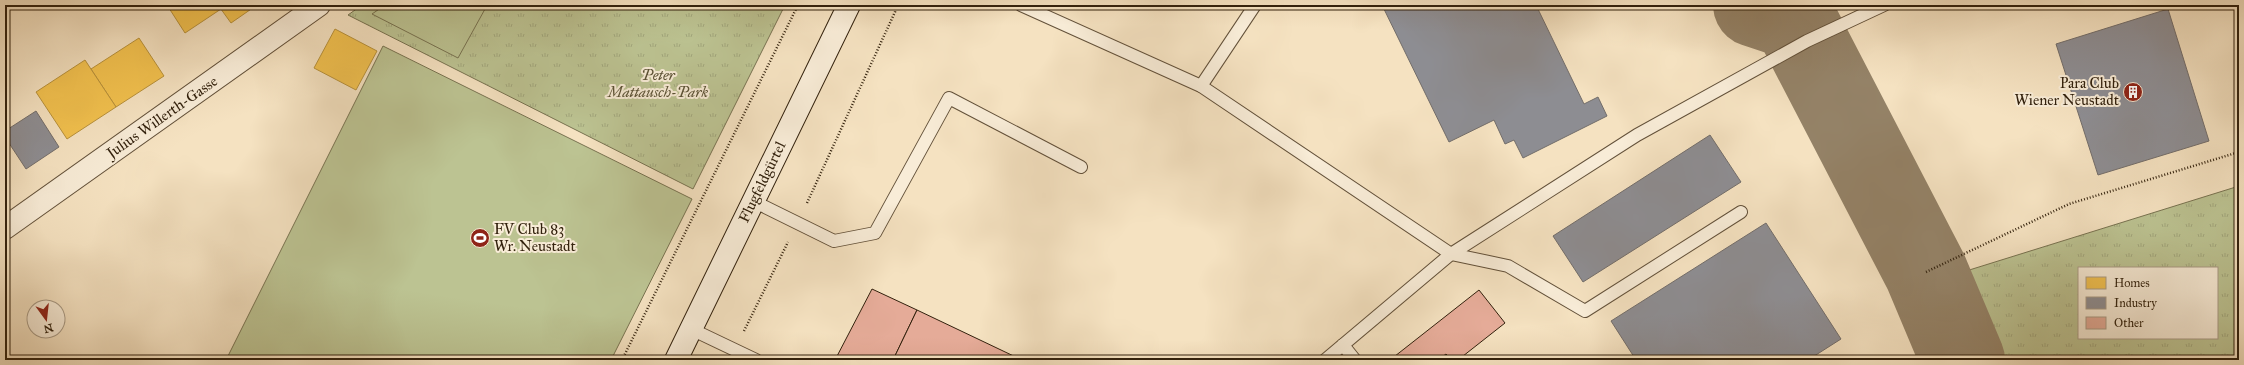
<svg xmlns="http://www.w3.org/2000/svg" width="2244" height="365" font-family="'IM FELL Great Primer',serif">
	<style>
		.grass { fill: url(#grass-tufts); stroke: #777250; fill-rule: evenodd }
		.pitch { fill: #bcc392; stroke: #777250 }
		.homes { fill: #f2c14e; stroke: #b8913a }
		.industry { fill: #8d8d92; stroke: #726d6a }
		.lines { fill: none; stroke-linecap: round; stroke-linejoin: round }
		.taxiway { stroke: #948267; stroke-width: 84 }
		.building { fill: #e5ab98; stroke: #32210d }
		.lane-casing { stroke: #63513a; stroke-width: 14 }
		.street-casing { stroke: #63513a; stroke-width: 24 }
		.secondary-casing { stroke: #32210d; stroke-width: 24 }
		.path { stroke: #32210d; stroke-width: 2.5; stroke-dasharray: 1 2; stroke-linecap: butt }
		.lane { stroke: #f8ecd7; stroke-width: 12 }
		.street { stroke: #f8ecd7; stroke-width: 22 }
		.secondary { stroke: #f8ecd7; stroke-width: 22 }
		.labels { text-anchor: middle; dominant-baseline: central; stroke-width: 4; stroke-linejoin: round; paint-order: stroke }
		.park-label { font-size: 15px; font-style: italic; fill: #5b5235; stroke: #f8ecd7 }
		.poi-label { font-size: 15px; fill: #32210d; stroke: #f8ecd7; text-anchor: end }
		.street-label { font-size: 15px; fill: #32210d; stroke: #f8ecd7 }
	</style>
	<defs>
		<pattern id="grass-tufts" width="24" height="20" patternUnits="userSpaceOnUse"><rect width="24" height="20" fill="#bcc392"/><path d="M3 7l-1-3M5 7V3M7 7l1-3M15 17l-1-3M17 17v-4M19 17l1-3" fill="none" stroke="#a2a77d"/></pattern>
	</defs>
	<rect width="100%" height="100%" fill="#f5e2c1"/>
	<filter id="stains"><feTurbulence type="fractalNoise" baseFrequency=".005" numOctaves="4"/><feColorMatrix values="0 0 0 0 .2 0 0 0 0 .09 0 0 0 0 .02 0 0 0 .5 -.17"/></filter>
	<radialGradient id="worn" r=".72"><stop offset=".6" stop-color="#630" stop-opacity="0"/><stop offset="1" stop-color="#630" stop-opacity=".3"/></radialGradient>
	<g class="grass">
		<polygon points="362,5 785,5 693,189 348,15"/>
		<path d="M2239,186V360H1987L1950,276ZM2079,268H2217V338H2079Z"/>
	</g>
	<g class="pitch">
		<polygon points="385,5 480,5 485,9 458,58 372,14"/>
		<polygon points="383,46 692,199 611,360 226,360"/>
	</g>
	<g class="homes">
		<polygon points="167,5 218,5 221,9 185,33"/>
		<polygon points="218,5 257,5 231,23"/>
		<polygon points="335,29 377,51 356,90 314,68"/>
		<polygon points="139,38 164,76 116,107 91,69"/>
		<polygon points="85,60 116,107 67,139 36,92"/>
	</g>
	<g class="industry">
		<polygon points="1382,5 1536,5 1584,104 1598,97 1607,116 1523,158 1514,140 1505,144 1494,120 1449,142"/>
		<polygon points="2168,9 2209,141 2098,175 2056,44"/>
		<polygon points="36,111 59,147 26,169 5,137 5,131"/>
		<polygon points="1710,135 1741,182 1583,282 1553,236"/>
		<polygon points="1766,223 1841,339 1808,360 1636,360 1611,321"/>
	</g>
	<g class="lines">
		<polyline class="taxiway" points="1755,5 1794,18 1926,272 1963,360"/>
	</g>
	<g class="building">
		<polygon points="872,289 917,310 893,360 835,360"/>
		<polygon points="1479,290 1505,323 1458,360 1452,360 1446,354 1438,360 1390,360"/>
		<polygon points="917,310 1022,360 893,360"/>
	</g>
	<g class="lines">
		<g class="lane-casing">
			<g id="lane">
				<polyline points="1021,5 1201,86 1451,254 1325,360"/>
				<polyline points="1201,86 1255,5"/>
				<polyline points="753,201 834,241 875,233 949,98 1081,167"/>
				<polyline points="1741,212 1585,311 1508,266 1451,254 1637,135 1807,41 1884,5"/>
				<polyline points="691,329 756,360"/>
				<polyline points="1343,345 1355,360"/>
			</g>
		</g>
		<g class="street-casing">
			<polyline id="street" points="5,228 319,5"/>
		</g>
		<g class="secondary-casing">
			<polyline id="secondary" points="676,360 849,5"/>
		</g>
		<g class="path">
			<polyline points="807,203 895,12 895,5"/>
			<polyline points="1926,272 2069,204 2239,152"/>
			<polyline points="744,331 788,242"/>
			<polyline points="622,360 798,5"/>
		</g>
		<use href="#lane" class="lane"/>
		<use href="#street" class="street"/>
		<use href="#secondary" class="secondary"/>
	</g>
	<defs>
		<g id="building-disc" transform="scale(1)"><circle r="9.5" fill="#8f2418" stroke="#f8ecd7"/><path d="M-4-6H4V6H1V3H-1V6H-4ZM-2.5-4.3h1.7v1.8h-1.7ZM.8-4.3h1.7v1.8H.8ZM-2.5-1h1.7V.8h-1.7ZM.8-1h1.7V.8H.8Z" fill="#fff"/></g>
		<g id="stadium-disc" transform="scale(1)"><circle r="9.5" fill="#8f2418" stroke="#f8ecd7"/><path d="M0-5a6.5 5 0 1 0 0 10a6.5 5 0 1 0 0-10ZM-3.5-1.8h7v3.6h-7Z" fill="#fff"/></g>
	</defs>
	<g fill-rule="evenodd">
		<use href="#building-disc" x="2133" y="92"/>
		<use href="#stadium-disc" x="480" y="238"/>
	</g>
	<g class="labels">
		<g class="park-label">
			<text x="658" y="75">Peter<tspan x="658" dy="17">Mattausch-Park</tspan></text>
		</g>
		<g class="poi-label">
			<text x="2119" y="83">Para Club<tspan x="2119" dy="17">Wiener Neustadt</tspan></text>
			<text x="494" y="229" text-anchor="start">FV Club 83<tspan x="494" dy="17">Wr. Neustadt</tspan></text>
		</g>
		<g class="street-label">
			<text transform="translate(162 117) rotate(-35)">Julius Willerth-Gasse</text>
			<text transform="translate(762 182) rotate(-64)">Flugfeldgürtel</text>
		</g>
	</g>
	<rect width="2244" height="365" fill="none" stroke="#f5e2c1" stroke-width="20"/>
	<rect x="6" y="6" width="2232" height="353" fill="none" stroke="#32210d" stroke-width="2"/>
	<rect x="10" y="10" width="2224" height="345" fill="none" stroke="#32210d"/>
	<rect x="2078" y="267" width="140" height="72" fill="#f8ecd7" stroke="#a99b86"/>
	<rect x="2086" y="277" width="20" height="12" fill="#f2c14e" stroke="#a99b86"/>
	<text x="2114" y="287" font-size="12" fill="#32210d">Homes</text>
	<rect x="2086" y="297" width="20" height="12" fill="#8d8d92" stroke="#a99b86"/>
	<text x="2114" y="307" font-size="12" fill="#32210d">Industry</text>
	<rect x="2086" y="317" width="20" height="12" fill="#e5ab98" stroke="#a99b86"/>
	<text x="2114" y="327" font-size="12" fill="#32210d">Other</text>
	<g transform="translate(46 319) rotate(165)"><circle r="19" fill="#f8ecd7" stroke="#a99b86"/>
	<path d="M0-3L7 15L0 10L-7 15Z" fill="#8f2418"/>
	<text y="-6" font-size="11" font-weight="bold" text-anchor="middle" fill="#32210d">N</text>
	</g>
	<rect width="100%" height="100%" filter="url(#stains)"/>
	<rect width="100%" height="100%" fill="url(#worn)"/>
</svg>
